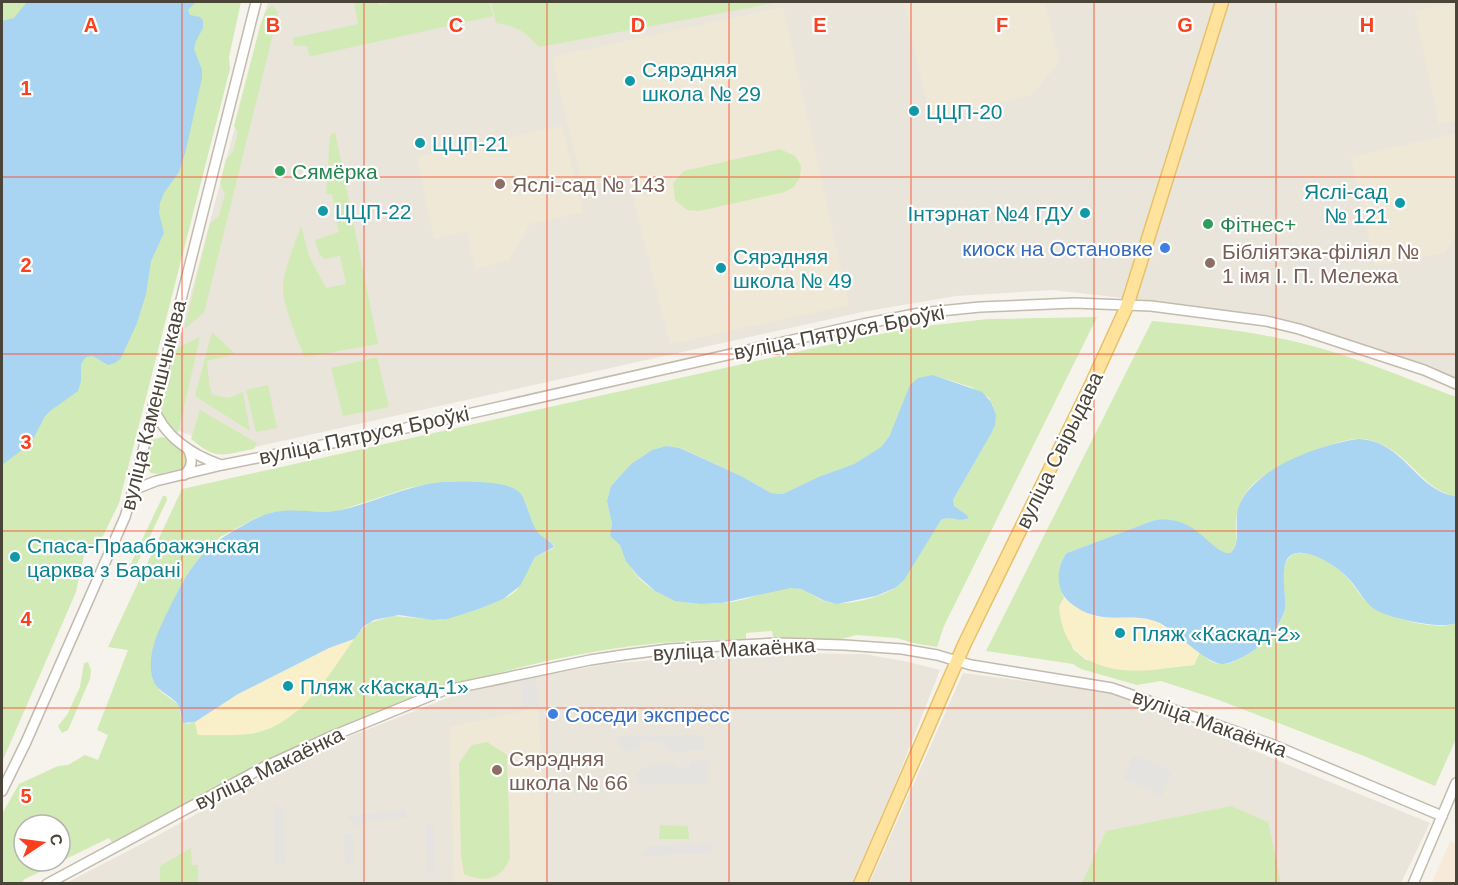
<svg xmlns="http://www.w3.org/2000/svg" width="1458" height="885" font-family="Arial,sans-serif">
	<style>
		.residential { fill: #eae5da }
		.commercial { fill: #f7ead8 }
		.education { fill: #efe8d6 }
		.green { fill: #d2eab5; fill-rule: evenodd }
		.sand { fill: #f9efc9 }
		.parking { fill: #e5e3e0 }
		.water { fill: #a9d4f2 }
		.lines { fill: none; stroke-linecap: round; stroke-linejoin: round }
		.minor-casing { stroke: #c2bbae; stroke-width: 12 }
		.major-casing { stroke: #e6c16a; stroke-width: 15 }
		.minor { stroke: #fff; stroke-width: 9 }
		.major { stroke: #ffe39c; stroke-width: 12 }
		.grid { fill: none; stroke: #fc3f1d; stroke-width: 1.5; stroke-opacity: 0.55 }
		.culture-dot { fill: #0f9aa8; stroke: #fff; stroke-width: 2 }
		.leisure-dot { fill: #2e9e5b; stroke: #fff; stroke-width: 2 }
		.education-dot { fill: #8d6e63; stroke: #fff; stroke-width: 2 }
		.shop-dot { fill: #3f7fe0; stroke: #fff; stroke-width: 2 }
		.labels { text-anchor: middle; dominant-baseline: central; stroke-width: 4.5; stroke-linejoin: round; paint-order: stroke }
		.culture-label { font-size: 21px; fill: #0d838f; stroke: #fff; text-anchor: start }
		.leisure-label { font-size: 21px; fill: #27864d; stroke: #fff; text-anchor: start }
		.education-label { font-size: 21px; fill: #785e54; stroke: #fff; text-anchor: start }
		.shop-label { font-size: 21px; fill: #366cbe; stroke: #fff; text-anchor: end }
		.street-label { font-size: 21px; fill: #4b4439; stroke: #fff }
		.grid-label { font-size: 20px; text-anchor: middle; font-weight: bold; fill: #fc3f1d; stroke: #fff; stroke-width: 4.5; stroke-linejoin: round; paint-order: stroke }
	</style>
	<rect width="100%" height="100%" fill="#f6f3ec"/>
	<g class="residential">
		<polygon points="268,2 1456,2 1456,378 1377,350 1173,304 1139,302 1140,300 1052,290 956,296 862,312 233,452 172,428 161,407"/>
		<polygon points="782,653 864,654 909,662 940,670 892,792 852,883 64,884 151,839 310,752 458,694 555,673 606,664 679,658"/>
		<polygon points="963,673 1111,692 1430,823 1401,883 869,884"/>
	</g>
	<polygon class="commercial" points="1450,841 1456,844 1456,883 1432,883"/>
	<g class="education">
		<polygon points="904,2 1045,2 1059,62 1032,95 930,118"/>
		<polygon points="1456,2 1456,120 1439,124 1415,11"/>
		<polygon points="783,7 849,305 670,344 628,176 583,187 552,57"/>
		<polygon points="562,126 583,212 530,224 509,260 475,269 467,231 434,239 417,157"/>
		<polygon points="1456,133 1456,236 1444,253 1375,266 1351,157"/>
		<polygon points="538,708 545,813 545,883 454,883 450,727"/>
	</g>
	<g class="green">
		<polygon points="2,2 241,2 229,57 230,69 119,503 103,536 84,555 76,592 2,762"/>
		<polygon points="354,2 378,2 379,5 395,2 489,2 493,16 312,56 309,55 307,46 294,46 293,38 358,24"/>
		<path d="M491,2H780L539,47C523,30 518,27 496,23Z"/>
		<polygon points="272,5 278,12 277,18 204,313 184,329 210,223 219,216 225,194 220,183 226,159 233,152 238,132 234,126 260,26 265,12"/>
		<path d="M335,132L378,344L305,357C297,340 282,303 283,285C285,265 295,244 301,226L309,256L326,288L346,284L340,256L325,259L319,254L315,240L339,232L332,194H326L330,136Z"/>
		<polygon points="780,149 795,156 801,166 800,177 794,187 784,192 699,211 687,210 675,200 673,183 684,171"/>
		<path d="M1097,317L944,626L937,647L913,643L897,638L856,635L838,640L773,637L772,631L746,633V640C649,638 552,656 460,684C416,697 373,712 331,731C257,766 185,806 113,844L109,838L23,880L24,883L2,884V814L19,784L58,766L68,765L85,755L98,760L108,735L97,730L128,650L108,647L182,489L864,337L925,326L988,319ZM933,375L971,387L989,398L993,406L994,428L952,502L955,507L967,515V520L948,518L941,520L895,588C879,598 842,608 824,601C814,597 805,589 795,588C777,586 758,596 741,600C706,608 664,605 638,577C629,567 627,555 620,545C617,541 613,539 610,536L612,524L607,501L611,486L631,464L652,450L666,446L681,448L741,476L771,493L783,494L818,477L854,464L881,447ZM442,482H464L525,501C529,511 531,526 538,534C544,539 550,539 554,546V548L535,557L517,590L509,596L479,609L440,620L393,616L369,623L357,634L328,676L300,709L198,735L195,722L187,724L181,720L179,705L160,691L152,678L151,661L154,645L166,616L189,572L195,563L220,537L256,518L273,512L338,511L408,488ZM24,825H60V861H24Z"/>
		<path d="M1152,321C1202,326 1252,331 1301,343C1354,356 1405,378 1456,397V496C1433,493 1419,472 1401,457C1391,448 1378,441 1365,439C1340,436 1278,464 1258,480C1246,489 1238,504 1236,519C1235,530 1240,545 1230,553C1209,555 1198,513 1152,521L1067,553C1055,566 1059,582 1064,598L1059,607L1073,649L1086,660L1168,668L1194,665L1200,652C1207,659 1213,665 1224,664C1245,662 1276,635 1283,616C1290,596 1274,568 1293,554C1312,549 1338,566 1350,581C1356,588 1361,597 1368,603C1383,617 1437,632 1456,623V739L1435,786L1364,756L1216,699L1161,681L1137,685L1081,669L1073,664L986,651Z"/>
		<polygon points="212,332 235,354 207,361 209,383 212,395 229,398 243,392 250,431 195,396"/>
		<path d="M200,337L178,433C168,425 161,421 161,407L175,349Z"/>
		<polygon points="377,357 389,407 343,416 331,368"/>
		<polygon points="268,385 277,428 256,432 246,390"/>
		<path d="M200,410L257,443L254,449C222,454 219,462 191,439Z"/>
		<path d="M162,437C174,441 186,448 188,461L184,468L159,474L151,473C144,466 144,448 152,440C155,438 159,438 162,437Z"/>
		<polygon points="163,496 166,496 167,500 134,570 130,572 129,567"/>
		<polygon points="88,662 91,670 90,679 68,730 62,733 58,726 67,715 80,687 84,663"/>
		<path d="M487,742L507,755L510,857C503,880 484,883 464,874L461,855L459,763L472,745Z"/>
		<polygon points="1231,806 1268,822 1281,883 1082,883 1106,831"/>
		<polygon points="660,825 688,826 689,839 659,839"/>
		<polygon points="191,848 192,865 198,865 198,882 160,883 160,866"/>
	</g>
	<g class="sand">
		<path d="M1064,598L1086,613L1096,617L1148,619L1159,623L1200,652L1194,665C1180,665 1166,669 1152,670C1104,674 1063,661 1059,607Z"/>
		<path d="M354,639C329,675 297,729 249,734C233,736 215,735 198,735L195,722L238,694L329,648Z"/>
	</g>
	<g class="parking">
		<polygon points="535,675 539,706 524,708 520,677"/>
		<polygon points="703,735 704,750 671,752 661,742 642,742 638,751 623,751 615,736"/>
		<polygon points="1134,754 1172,772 1161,796 1123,778"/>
		<polygon points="708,760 708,783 637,785 637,774 648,765 673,763 683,769 687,769 691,761"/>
		<polygon points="273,805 283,806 285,864 275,865"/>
		<polygon points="406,810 407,818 376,820 355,828 348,816"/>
		<polygon points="426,823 434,824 435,873 427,873"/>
		<polygon points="344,834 353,834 354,863 345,864"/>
		<polygon points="711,844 711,853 642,856 649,846"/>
	</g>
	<g class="water">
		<polygon points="27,2 196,2 188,10 190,15 200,17 203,21 203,28 196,41 194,49 202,70 202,78 186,150 179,172 164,193 160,203 159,213 164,233 151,261 146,294 137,323 121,358 115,363 108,365 93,356 86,357 81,364 81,381 78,391 50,411 45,416 31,443 2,465 2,21 14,18"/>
		<path d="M933,375L982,392L991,402L996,415L995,425L992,432L953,500L954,506L967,515L968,519C959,522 950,515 941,520L904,580L895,588L876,596L837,604L825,601L801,589L790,588L722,603L701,604L675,601L655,591L638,576L626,561L620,545L610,536L612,524L607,501L611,486L631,464L652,450L666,446L680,448L741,476L771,493L783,494L818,477L854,464L881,447L890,435L910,385L918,378Z"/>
		<path d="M1358,439C1404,440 1417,492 1456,496V623C1442,630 1386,618 1373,608C1364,601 1358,589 1350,580C1339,568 1320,555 1303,553C1274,549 1287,592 1285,608C1280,634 1248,660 1224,664C1209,666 1176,632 1160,623C1132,610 1106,627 1076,607C1066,600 1061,595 1059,582C1058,571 1060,561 1067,553L1152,521C1196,511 1211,555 1230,553C1242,544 1234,523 1238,509C1250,469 1321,444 1358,439Z"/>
		<path d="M442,482C460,482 508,479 520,493C528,504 529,517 535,528C539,538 550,538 554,547L535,557L520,586L503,599L479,609L447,619L433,620L399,615L374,620L364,626L354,639L329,648L238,694L195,722L183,723C180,716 182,708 176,702C167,693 156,691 152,677C147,654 158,631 168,611C190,567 199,549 244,525C256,518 268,512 282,511C302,509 322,514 341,510C376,502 405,486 442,482Z"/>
	</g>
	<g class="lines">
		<g class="minor-casing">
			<g id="minor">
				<path d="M153,406C163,436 192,455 221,465"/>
				<path d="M184,475C193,467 193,459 188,449"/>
				<polyline points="133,490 156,481 222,465 397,430 863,324 920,313 980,307 1074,303 1151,306 1266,321 1299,329 1424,370 1456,384"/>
				<polyline points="2,791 26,742 125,517 133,490 256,2"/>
				<polyline points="47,884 264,767 330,737 442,691 590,660 623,655 669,649 778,643 844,645 902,649 937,655 971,665 1112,688 1271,744 1442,816"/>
				<polyline points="1413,884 1456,783"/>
			</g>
		</g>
		<g class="major-casing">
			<polyline id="major" points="860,884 964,645 1090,387 1127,306 1222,2"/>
		</g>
		<use href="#minor" class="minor"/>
		<use href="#major" class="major"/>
	</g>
	<path class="grid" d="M182,2V884M364,2V884M547,2V884M729,2V884M911,2V884M1094,2V884M1276,2V884M2,177H1456M2,354H1456M2,531H1456M2,708H1456"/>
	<g class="culture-dot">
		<circle cx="630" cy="81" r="6"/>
		<circle cx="914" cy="111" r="6"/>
		<circle cx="420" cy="143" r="6"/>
		<circle cx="1400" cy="203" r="6"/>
		<circle cx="323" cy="211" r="6"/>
		<circle cx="1085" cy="213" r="6"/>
		<circle cx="721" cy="268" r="6"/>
		<circle cx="15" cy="557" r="6"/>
		<circle cx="1120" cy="633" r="6"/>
		<circle cx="288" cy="686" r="6"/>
	</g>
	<g class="leisure-dot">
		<circle cx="280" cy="171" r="6"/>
		<circle cx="1208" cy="224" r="6"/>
	</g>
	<g class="education-dot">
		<circle cx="500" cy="184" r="6"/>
		<circle cx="1210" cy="263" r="6"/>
		<circle cx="497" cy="770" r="6"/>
	</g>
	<g class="shop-dot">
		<circle cx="1165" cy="248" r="6"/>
		<circle cx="553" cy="714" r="6"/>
	</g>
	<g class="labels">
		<g class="culture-label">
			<text x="642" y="69">Сярэдняя<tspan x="642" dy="24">школа № 29</tspan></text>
			<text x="926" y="111">ЦЦП-20</text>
			<text x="432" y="143">ЦЦП-21</text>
			<text x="1388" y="191" text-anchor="end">Яслі-сад<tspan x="1388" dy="24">№ 121</tspan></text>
			<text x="335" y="211">ЦЦП-22</text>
			<text x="1073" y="213" text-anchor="end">Інтэрнат №4 ГДУ</text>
			<text x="733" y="256">Сярэдняя<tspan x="733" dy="24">школа № 49</tspan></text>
			<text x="27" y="545">Спаса-Праабражэнская<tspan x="27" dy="24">царква з Барані</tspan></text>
			<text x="1132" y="633">Пляж «Каскад-2»</text>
			<text x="300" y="686">Пляж «Каскад-1»</text>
		</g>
		<g class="leisure-label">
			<text x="292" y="171">Сямёрка</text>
			<text x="1220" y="224">Фітнес+</text>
		</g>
		<g class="education-label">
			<text x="512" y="184">Яслі-сад № 143</text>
			<text x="1222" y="251">Бібліятэка-філіял №<tspan x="1222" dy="24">1 імя І. П. Мележа</tspan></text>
			<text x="509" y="758">Сярэдняя<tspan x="509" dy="24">школа № 66</tspan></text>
		</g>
		<g class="shop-label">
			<text x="1153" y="248">киоск на Остановке</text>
			<text x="565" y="714" text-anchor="start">Соседи экспресс</text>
		</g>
		<g class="street-label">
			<text transform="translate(839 332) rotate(-11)">вуліца Пятруся Броўкі</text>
			<text transform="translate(153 405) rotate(-76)">вуліца Каменшчыкава</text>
			<text transform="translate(364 435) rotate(-12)">вуліца Пятруся Броўкі</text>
			<text transform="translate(1059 450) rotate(-64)">вуліца Свірыдава</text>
			<text transform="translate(734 649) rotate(-3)">вуліца Макаёнка</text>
			<text transform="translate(1210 723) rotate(20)">вуліца Макаёнка</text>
			<text transform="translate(269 768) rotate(-26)">вуліца Макаёнка</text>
		</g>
	</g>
	<g class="grid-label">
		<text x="91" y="32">A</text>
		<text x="273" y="32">B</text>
		<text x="456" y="32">C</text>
		<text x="638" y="32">D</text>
		<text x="820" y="32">E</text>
		<text x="1002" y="32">F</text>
		<text x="1185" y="32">G</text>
		<text x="1367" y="32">H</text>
		<text x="26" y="95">1</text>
		<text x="26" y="272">2</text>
		<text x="26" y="449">3</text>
		<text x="26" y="626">4</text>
		<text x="26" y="803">5</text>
	</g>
	<rect width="1458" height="885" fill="none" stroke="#4b4439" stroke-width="6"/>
	<g transform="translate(42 843) rotate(77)"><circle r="28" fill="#ffffff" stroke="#b7b4b0" stroke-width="1.5"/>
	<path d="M0-4.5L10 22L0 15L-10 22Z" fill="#fc3f1d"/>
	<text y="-9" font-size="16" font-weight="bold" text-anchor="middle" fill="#4b4439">С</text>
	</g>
</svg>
